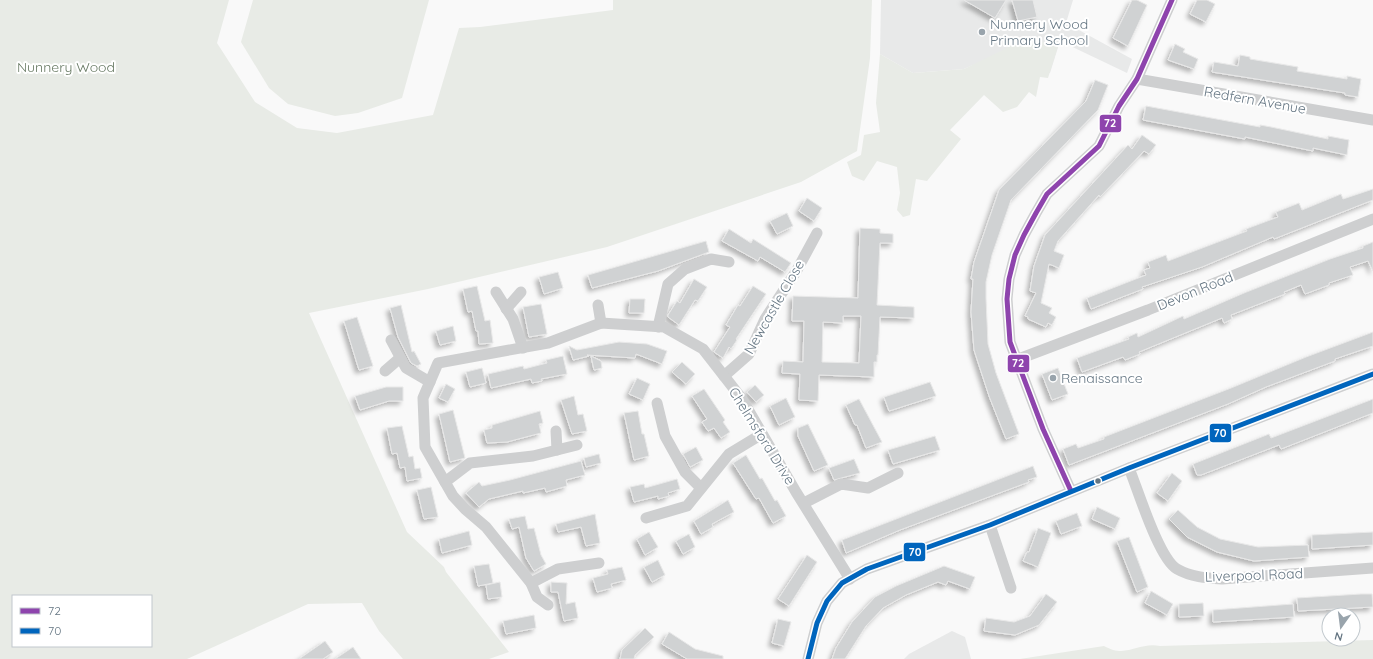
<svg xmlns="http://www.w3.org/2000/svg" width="1373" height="659" font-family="Quicksand,sans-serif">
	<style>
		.built { fill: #e8e9e9 }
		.green { fill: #e8ebe6; fill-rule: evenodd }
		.building { fill: #d0d2d3; stroke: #e8e8e8; fill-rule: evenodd; filter: url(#shadow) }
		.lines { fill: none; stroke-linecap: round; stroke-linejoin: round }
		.street { stroke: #cecfd0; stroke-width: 11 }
		.bus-1-casing { stroke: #fff; stroke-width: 8 }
		.bus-2-casing { stroke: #fff; stroke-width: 8 }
		.bus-1 { stroke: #8e44ad; stroke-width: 5 }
		.bus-2 { stroke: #0065bd; stroke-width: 5 }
		.poi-dot { fill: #99a4ac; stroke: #fff; stroke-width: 1.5 }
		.bus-dot { fill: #657683; stroke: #fff; stroke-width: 1.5 }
		.labels { text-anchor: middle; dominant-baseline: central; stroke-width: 4; stroke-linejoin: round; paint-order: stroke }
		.poi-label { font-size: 14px; fill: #657683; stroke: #fff; text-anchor: start }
		.park-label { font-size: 14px; fill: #687a64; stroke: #fff }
		.street-label { font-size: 14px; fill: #657683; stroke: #fff }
		.line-badge { stroke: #fff; stroke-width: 1.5 }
		.badge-label { font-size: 11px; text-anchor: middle; font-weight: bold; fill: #fff }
	</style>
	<defs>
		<filter id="shadow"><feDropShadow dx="-3.5" dy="3.5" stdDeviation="2" flood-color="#0004"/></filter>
	</defs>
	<rect width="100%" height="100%" fill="#f9f9f9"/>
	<g class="built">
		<polygon points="881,0 1073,0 1066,23 1132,59 1127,73 1060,41 1050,73 973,65 964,69 913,73 880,54"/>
		<polygon points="952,631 965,637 971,659 904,659 909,654"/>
	</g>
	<g class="green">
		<path d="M0,0H229L217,43L255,102L297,128L337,133L433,115L459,28L480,27L613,10V0H872L870,58L857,151L801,182L607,247L428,289L309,313L407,532L444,567L446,572L509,652L489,659H403L379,631L362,603L308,604L187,659H0ZM13,596H151V646H13Z"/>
		<polygon points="253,0 429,0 402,98 358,113 335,116 288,104 269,88 241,42"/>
		<polygon points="1043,42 1059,43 1048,78 1040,77 1036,97 1029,92 1017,107 1003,112 984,95 950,130 961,139 927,181 916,179 910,215 903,217 897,210 900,193 897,167 877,161 864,181 852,176 847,162 861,155 864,135 880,132 876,103 880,54 913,73 964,69 1015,44"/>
		<path d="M1373,640V659H1020L1104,646C1127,659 1137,642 1160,646Z"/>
	</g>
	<g class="building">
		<polygon points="964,0 1006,0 995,18"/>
		<polygon points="1012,0 1033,0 1037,17 1018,21"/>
		<polygon points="1132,0 1137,0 1147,5 1128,46 1113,38"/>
		<polygon points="1197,0 1207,0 1215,4 1206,22 1190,14"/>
		<polygon points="1175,44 1185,49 1183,52 1198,59 1194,69 1168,60"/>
		<polygon points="1240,55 1250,57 1250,59 1298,67 1297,71 1347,79 1347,76 1361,79 1358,97 1345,95 1345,93 1212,72 1214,62 1238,66"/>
		<polygon points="1095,80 1108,85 1098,110 1011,200 992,255 986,282 986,298 988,344 996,373 1019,434 1006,439 989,396 974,350 971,312 973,279 971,279 974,262 999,190 1086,101"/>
		<polygon points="1146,106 1260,127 1260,125 1271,127 1328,139 1328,136 1349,140 1347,155 1313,148 1313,151 1245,137 1245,139 1143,120"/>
		<polygon points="1142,135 1156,145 1149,154 1144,151 1100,197 1099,195 1058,241 1054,251 1064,255 1059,268 1049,264 1041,303 1052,308 1049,313 1056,317 1052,325 1048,323 1046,327 1028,319 1028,317 1025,316 1036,293 1030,291 1034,266 1045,235 1128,145 1132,149"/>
		<polygon points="1373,189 1373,200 1274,239 1273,237 1202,267 1142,287 1143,289 1091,309 1087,298 1146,275 1144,270 1150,268 1148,262 1153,260 1166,255 1168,261 1247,231 1246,229 1278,217 1276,212 1299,203 1302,210 1341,194 1343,199"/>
		<polygon points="807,198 822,208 814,221 799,211"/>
		<polygon points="787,213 793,226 777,234 770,221"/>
		<path d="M860,228L880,229V233L893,234V243H880L877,305L914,307V318L880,317L878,355H877V362H874V377L819,375L818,401L799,400L800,374L782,373L783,361L803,362L804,321H792L793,296L858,298ZM843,316H861L859,363L822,362L823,322L843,323Z"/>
		<polygon points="729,229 751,243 753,239 791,263 785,272 760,257 758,261 722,241"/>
		<polygon points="706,241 709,252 658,271 592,288 588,275"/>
		<polygon points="1373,242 1373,271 1368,261 1350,267 1353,275 1329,283 1329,285 1305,294 1301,285 1284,292 1285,294 1231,315 1232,319 1224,323 1222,318 1139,352 1140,354 1125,360 1123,357 1082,372 1077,358 1129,339 1128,337 1137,333 1138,337 1183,316 1184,319 1244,293 1330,259 1363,248 1363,246"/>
		<polygon points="558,272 563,288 544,294 539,277"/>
		<polygon points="694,279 707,287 698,301 695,300 679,325 668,317 668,315 677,301 680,303"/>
		<polygon points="477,286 485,321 490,320 493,343 479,344 478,331 476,331 472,311 468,312 463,289"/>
		<polygon points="753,286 766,294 736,339 737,340 731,349 729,347 723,358 714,352 730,327 726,325 738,305 740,306"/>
		<polygon points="630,299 645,299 644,313 629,313"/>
		<polygon points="541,304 547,334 529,337 523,307"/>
		<polygon points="401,305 412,352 414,351 421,364 417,366 411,363 398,337 390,308"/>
		<polygon points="357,317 373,366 359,370 344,321"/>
		<polygon points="453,326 456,341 440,345 436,331"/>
		<polygon points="1373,332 1373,346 1335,359 1335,361 1266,387 1228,404 1069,465 1063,449 1076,444 1078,448 1104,439 1104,437 1231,388 1306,357"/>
		<polygon points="619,342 647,344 667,351 662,364 636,354 635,358 587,355 589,356 573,360 569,346 577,350"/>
		<polygon points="563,356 567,374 541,379 542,381 532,383 531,379 491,388 488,374 523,366 524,369 547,363 546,360"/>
		<polygon points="591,356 601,361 602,368 594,370"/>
		<polygon points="682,362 695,374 686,384 672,372"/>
		<polygon points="482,368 486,383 470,387 466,372"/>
		<polygon points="1058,368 1068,394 1052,400 1042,374"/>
		<polygon points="637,378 650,384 643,400 629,394"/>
		<polygon points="930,382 936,396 889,411 884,397"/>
		<polygon points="446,384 455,389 448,402 439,398"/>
		<polygon points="755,385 764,395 756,402 747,392"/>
		<polygon points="386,387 403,387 403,401 389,401 360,410 355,396"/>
		<polygon points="704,389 725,420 723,422 730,432 721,438 714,428 708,431 702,422 707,419 692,396"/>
		<polygon points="574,396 578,415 583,414 587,431 572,434 561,400"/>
		<polygon points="786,398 795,417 779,425 770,406"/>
		<polygon points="859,399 882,442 866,448 857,425 855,425 846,405"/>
		<polygon points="1373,399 1373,413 1281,449 1279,445 1201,475 1197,475 1193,464 1269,434 1271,438"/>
		<polygon points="453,410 465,458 450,462 439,414"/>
		<polygon points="540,411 543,423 539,424 541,433 507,442 487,443 484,430 492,428 492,425"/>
		<polygon points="638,411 642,434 644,434 649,456 634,460 624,413"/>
		<polygon points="808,424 828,465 814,471 798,436 798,428"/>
		<polygon points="402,426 409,457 413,456 415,469 420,468 422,478 407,481 405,467 400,468 397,453 392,454 387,428"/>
		<polygon points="935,436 940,450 893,464 888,450"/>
		<polygon points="696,447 703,460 690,467 683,454"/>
		<polygon points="599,454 601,463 586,467 584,458"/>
		<polygon points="746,455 760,479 762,478 775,501 777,500 786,516 773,523 759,498 756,499 733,463"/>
		<polygon points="854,459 860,473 834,480 829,468"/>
		<polygon points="581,461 585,475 566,480 567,486 546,492 545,488 523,493 523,491 489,499 479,507 466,493 479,482 482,486 510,480"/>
		<polygon points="1033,466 1037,477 1028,480 1029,482 900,530 846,553 842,540"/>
		<polygon points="1172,473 1182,481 1168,501 1157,493"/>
		<polygon points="677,479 680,489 668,493 669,496 658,499 658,496 634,502 630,487 644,484 645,488"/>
		<polygon points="431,487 438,517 424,519 417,490"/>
		<polygon points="728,500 734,512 712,524 713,527 701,534 694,521"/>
		<polygon points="1097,507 1120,518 1115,529 1092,519"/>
		<polygon points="1178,510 1197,527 1220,539 1258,547 1308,545 1309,557 1254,561 1217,552 1187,537 1169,519"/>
		<polygon points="1077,513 1082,526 1061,534 1056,521"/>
		<polygon points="595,514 600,543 586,546 581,527 558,532 556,524"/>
		<polygon points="525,516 528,529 534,528 541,555 546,564 534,571 526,558 519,527 512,529 509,519"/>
		<polygon points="1038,528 1051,533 1038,567 1023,561 1027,552 1029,552"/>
		<polygon points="469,531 472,545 442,553 439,539"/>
		<polygon points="649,532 658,547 645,555 637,539"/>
		<polygon points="1373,532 1373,545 1312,549 1312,535"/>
		<polygon points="689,534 695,547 683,554 676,541"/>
		<polygon points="1129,537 1148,587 1137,592 1117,541"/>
		<polygon points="807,555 817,562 789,606 778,599"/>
		<polygon points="658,560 665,575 652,582 644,567"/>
		<polygon points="489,564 493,583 478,586 474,566"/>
		<polygon points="944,566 975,577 970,589 948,581 946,585 938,582 906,595 883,608 866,626 845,659 832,659 836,648 852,622 875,597 896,586"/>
		<polygon points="622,567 626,580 611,584 612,588 597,592 593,578 608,574 607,570"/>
		<polygon points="500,582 502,597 488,599 486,585"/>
		<polygon points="551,582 567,583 566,604 575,602 578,618 564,621 558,592 551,592"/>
		<polygon points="1151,591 1173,604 1167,615 1145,603"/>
		<polygon points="1046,594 1057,602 1039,625 1015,635 984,631 986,618 1014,622 1030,616"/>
		<polygon points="1361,594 1372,594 1373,607 1298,611 1297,598"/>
		<polygon points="1203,603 1204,616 1179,617 1179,604"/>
		<polygon points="1293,604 1294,617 1213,622 1213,610"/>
		<polygon points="534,615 536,628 506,634 503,621"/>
		<polygon points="778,619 791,622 784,646 772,643"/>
		<polygon points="645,628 654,637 635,655 634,659 620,659 622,650"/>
		<polygon points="669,632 695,649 723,656 723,659 687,659 662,644"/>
		<polygon points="325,641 333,652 323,659 299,659"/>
		<polygon points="353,647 361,659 335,659"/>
	</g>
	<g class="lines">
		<g class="street">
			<polyline points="1137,79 1373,120"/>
			<polyline points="496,292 513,319 523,348"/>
			<polyline points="598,305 601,323"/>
			<polyline points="506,309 521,292"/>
			<polyline points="658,327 668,284 685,269 711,259 729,262"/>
			<polyline points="391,340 406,368 430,382"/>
			<polyline points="1016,360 1148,310 1373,219"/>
			<polyline points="385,371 400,358"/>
			<polyline points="724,376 749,354 765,319 797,270 817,233"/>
			<polyline points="657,403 665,436 685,472 701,488"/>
			<polyline points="556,431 557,450"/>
			<path d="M1129,468C1138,490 1159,559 1177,569C1191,577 1206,578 1222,579L1373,568"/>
			<polyline points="445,482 470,463 533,456 577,445"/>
			<polyline points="1071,491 1043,429 1010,342 1007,299 1009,279 1015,255 1024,235 1036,213 1047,194 1099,146 1119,106 1137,79 1172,0"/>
			<polyline points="804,503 841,484 868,488 898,473"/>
			<polyline points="646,518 687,506 729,454 762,434"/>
			<polyline points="990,525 1011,588"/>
			<polyline points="531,583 558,569 599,563"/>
			<polyline points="548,605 537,597 531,583 486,527 465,509 453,496 425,447 423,398 438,363 548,343 601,323 664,327 703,349 742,399 796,492 850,579"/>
			<polyline points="808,659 817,623 827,601 842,583 867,569 990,525 1129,468 1373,374"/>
		</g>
		<g class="bus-1-casing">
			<polyline id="bus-1" points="1071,491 1043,429 1010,342 1007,299 1009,279 1015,255 1024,235 1036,213 1047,194 1099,146 1119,106 1137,79 1172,0"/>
		</g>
		<g class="bus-2-casing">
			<polyline id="bus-2" points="808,659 817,623 827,601 842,583 867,569 990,525 1129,468 1373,374"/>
		</g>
		<use href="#bus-1" class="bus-1"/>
		<use href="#bus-2" class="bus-2"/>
	</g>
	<g class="poi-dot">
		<circle cx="982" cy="32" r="4"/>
		<circle cx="1053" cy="378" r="4"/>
	</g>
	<circle class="bus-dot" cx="1098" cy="481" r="3.5"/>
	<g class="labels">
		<g class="poi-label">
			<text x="990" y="24">Nunnery Wood<tspan x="990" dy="16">Primary School</tspan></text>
			<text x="1061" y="378">Renaissance</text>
		</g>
		<g class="park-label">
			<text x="66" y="67">Nunnery Wood</text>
		</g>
		<g class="street-label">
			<text transform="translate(1255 100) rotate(10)">Redfern Avenue</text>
			<text transform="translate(1195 291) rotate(-22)">Devon Road</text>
			<text transform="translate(774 307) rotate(-60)">Newcastle Close</text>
			<text transform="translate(762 436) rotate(58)">Chelmsford Drive</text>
			<text transform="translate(1254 575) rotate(-2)">Liverpool Road</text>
		</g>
	</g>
	<g class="line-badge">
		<rect x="1099" y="114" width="23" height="19" rx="4" fill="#8e44ad"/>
		<rect x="1007" y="354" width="23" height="19" rx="4" fill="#8e44ad"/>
		<rect x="1209" y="423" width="23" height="20" rx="4" fill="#0065bd"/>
		<rect x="903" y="542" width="23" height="20" rx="4" fill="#0065bd"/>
	</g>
	<g class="badge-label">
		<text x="1110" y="127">72</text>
		<text x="1018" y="367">72</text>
		<text x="1220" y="437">70</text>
		<text x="915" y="556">70</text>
	</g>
	<rect x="12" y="595" width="140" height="52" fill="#ffffff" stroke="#c1c8cd"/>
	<rect x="20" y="608" width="20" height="6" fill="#8e44ad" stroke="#c1c8cd"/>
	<text x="48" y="615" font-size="12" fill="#657683">72</text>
	<rect x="20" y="628" width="20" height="6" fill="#0065bd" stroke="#c1c8cd"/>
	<text x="48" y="635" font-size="12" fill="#657683">70</text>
	<g transform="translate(1341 627) rotate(194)"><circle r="19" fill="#ffffff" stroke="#c1c8cd"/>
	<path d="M0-3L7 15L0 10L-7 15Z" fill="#99a4ac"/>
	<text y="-6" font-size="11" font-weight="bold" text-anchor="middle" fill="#657683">N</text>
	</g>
</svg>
